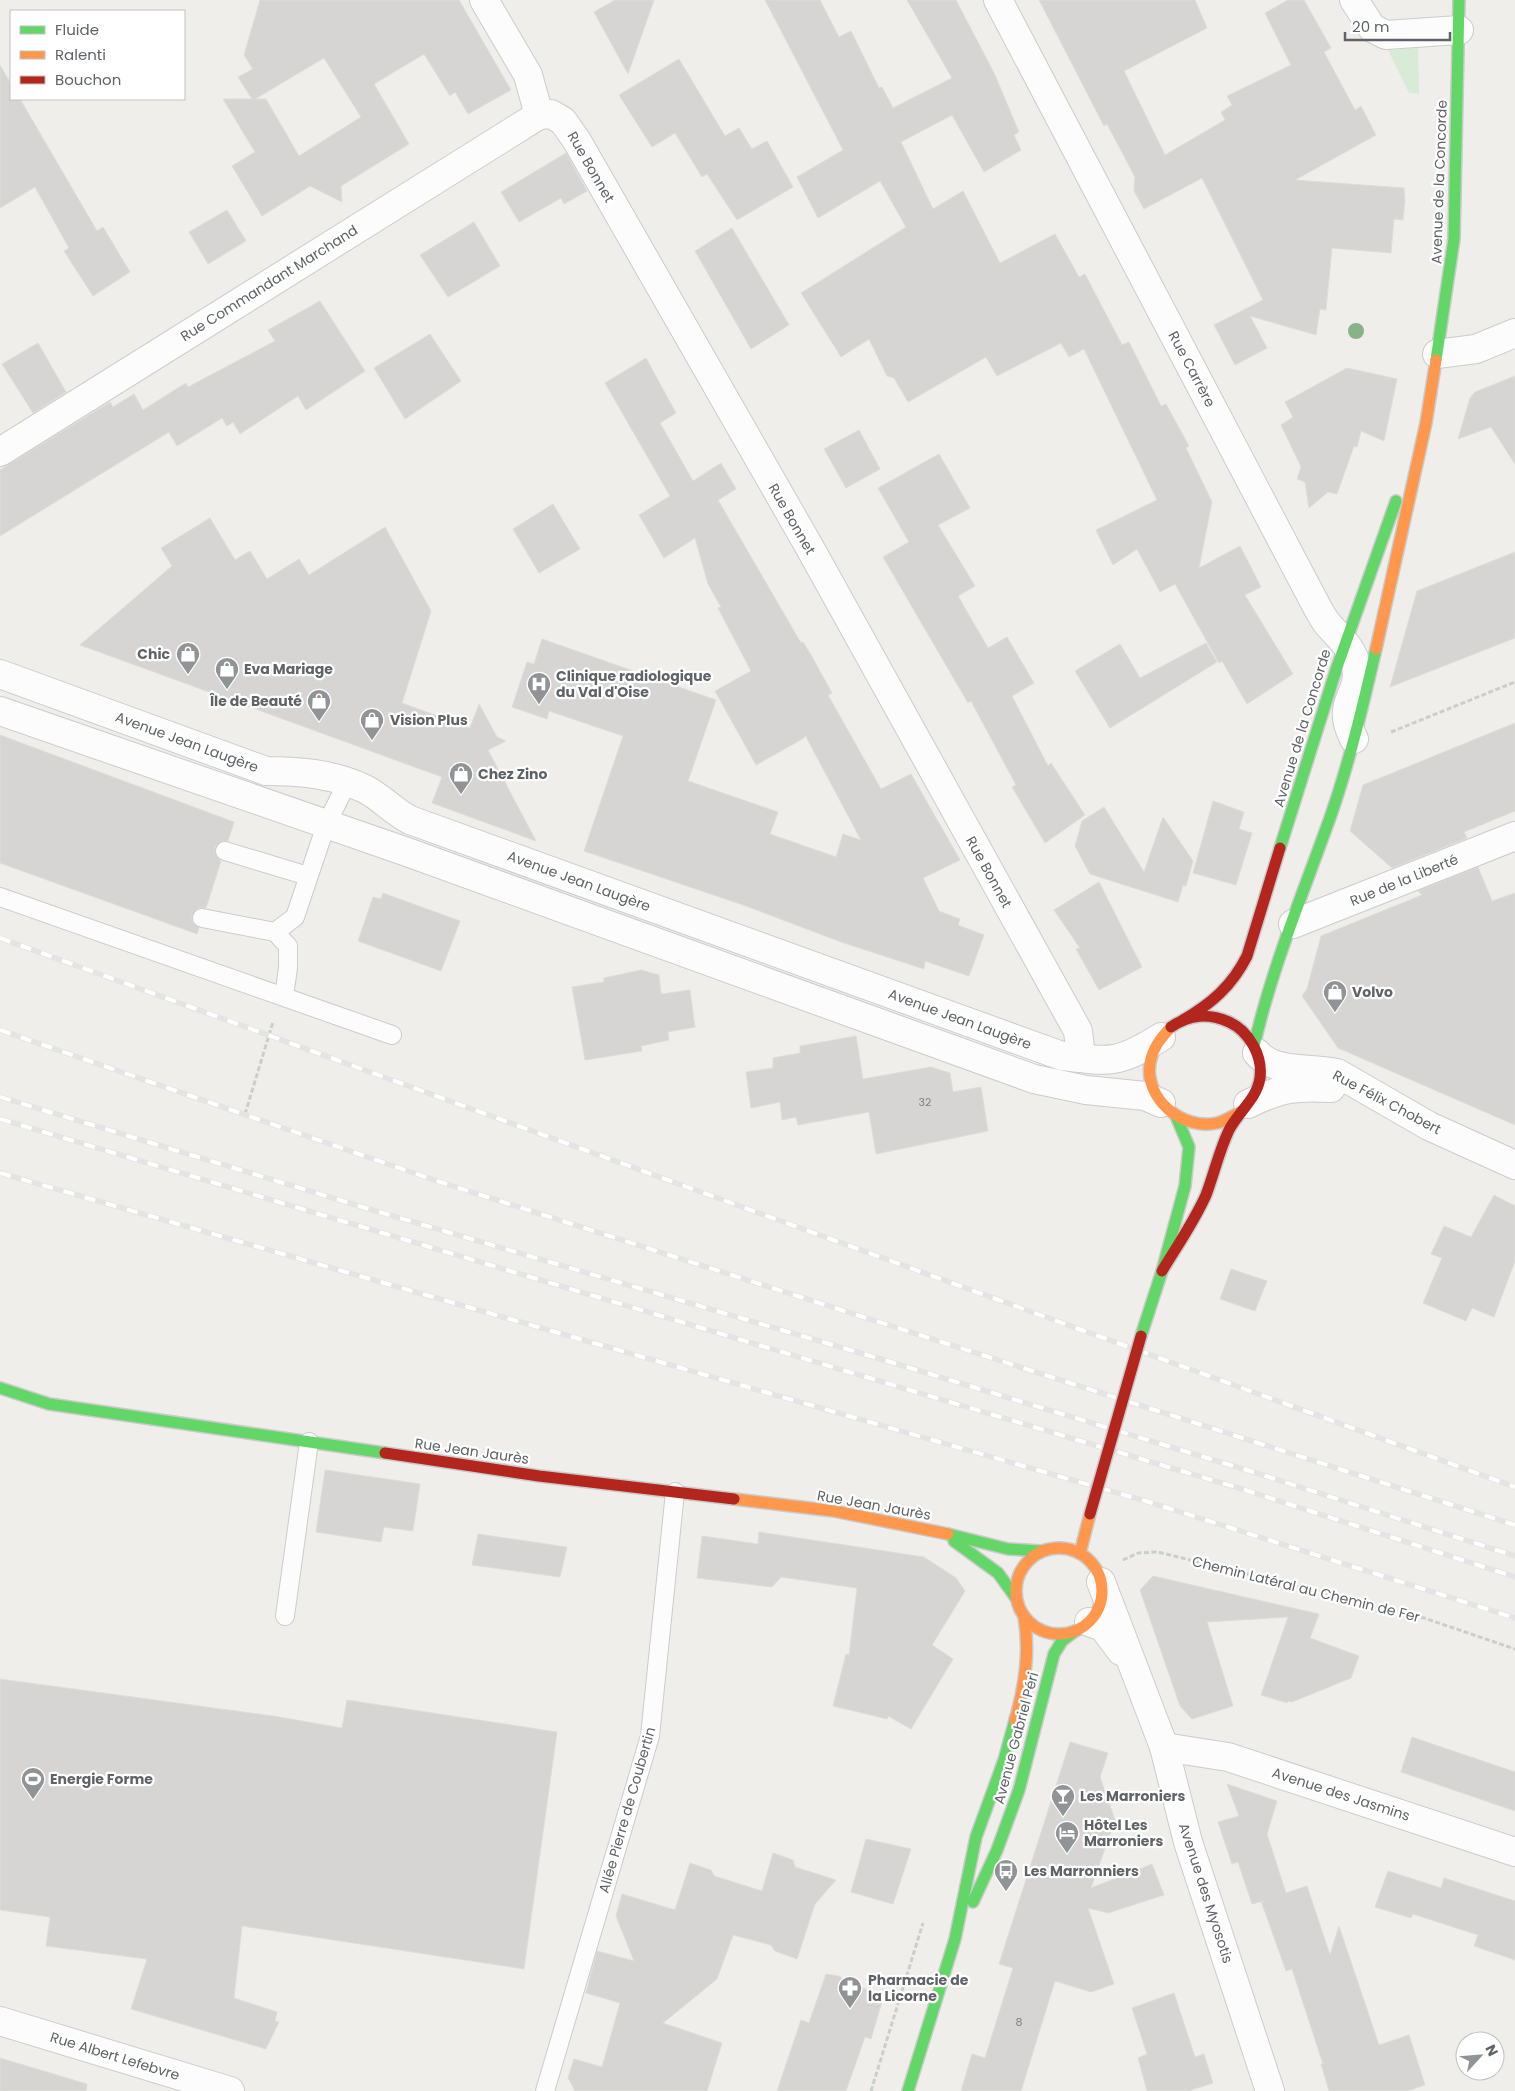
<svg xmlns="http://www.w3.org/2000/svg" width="1515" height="2091" font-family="Poppins,sans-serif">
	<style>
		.green { fill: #d8ebd6 }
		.building { fill: #d6d5d3; stroke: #deddd9; fill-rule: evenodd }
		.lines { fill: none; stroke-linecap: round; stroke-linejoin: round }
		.lane-casing { stroke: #cbcccc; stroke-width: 20 }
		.street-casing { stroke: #cbcccc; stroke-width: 30 }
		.fast-casing { stroke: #cacacb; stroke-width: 14 }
		.slow-casing { stroke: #cacacb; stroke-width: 14 }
		.jam-casing { stroke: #cacacb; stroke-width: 14 }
		.path { stroke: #cacfcc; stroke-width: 3; stroke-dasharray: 5 2.5; stroke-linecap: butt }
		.lane { stroke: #fdfcfc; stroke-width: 18 }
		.street { stroke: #fdfcfc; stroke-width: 28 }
		.fast { stroke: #63d668; stroke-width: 11 }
		.slow { stroke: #ff974d; stroke-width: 11 }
		.jam { stroke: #b3261e; stroke-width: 11 }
		.rail-casing { stroke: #e4e4e4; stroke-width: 5.5 }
		.rail { stroke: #fff; stroke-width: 4; stroke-dasharray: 11; stroke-linecap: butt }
		.jam-bridge-casing { stroke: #cacacb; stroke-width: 14; stroke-linecap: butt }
		.jam-bridge { stroke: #b3261e; stroke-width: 11 }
		.tree { fill: #88b388 }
		.labels { text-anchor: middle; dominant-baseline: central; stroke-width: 4.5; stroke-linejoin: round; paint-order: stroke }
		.number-label { font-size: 11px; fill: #7e8184 }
		.street-label { font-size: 14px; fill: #5f6368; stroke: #fff }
		.poi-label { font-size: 14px; font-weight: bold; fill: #5f6368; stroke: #fff; text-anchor: start }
	</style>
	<rect width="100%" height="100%" fill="#efeeea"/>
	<polygon class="green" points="1418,48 1419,94 1409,93 1388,50"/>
	<g class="building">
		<path d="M260,0H459L511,90L468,114L455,92L450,96L424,54L374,84L409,144L341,186L342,202L310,186L262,216L232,166L255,152L223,99H252L238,77L253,69L244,55ZM324,58L361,117L299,156L266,99H255Z"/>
		<polygon points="615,0 654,0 628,74 594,12"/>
		<polygon points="765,0 820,0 839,37 851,31 879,88 882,87 893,108 952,78 907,0 956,0 995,75 1019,132 1014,135 1021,150 984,172 952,115 901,142 933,209 963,191 1000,263 1055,234 1079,277 1085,274 1122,345 1129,342 1161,406 1166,404 1189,446 1186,448 1212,502 1199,568 1240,546 1261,587 1245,595 1293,674 1247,704 1222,661 1219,663 1175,584 1160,592 1137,549 1113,565 1096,530 1157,500 1084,349 1069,357 1061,343 997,376 986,357 908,402 894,378 887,376 869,339 841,357 801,293 906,227 880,181 818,218 797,177 843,150"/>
		<polygon points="1039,0 1195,0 1207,28 1124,71 1165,155 1225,120 1221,112 1232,105 1227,96 1291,65 1265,13 1288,0 1304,0 1331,48 1324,52 1355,110 1361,106 1376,135 1295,180 1404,188 1405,201 1403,220 1394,219 1391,253 1332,248 1326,310 1320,309 1316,335 1250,316 1267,348 1235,365 1214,325 1263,300 1202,178 1144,209 1134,191 1135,177 1107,124 1104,126"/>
		<polygon points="679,59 725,136 739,128 752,149 767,141 793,187 737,220 707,174 702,177 675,133 652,147 619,95"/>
		<polygon points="0,65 11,84 11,99 20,99 97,231 103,227 130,272 93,296 64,251 69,248 35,187 0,208"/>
		<polygon points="566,153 587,191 564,204 561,198 519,222 501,192"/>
		<polygon points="227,210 246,241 208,264 189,232"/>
		<polygon points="474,222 500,266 448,297 420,255"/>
		<polygon points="732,228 789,325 751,349 695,251"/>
		<polygon points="320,301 365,371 306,410 298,396 240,434 233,422 227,426 222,418 177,446 169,432 0,536 0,470 110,402 113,407 134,394 143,410 186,383 188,387 275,341 268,330"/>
		<polygon points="430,334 461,381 405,419 374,368"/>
		<polygon points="38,343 66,392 33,413 2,364"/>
		<polygon points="646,358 676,413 660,423 693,481 721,463 736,489 718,500 801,643 803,642 811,655 832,693 828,695 881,789 911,774 960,860 923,878 939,911 960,919 958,925 984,935 969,976 925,961 924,969 841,942 746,906 584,851 623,736 549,711 547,719 512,707 527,662 534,664 542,639 716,700 688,781 778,812 770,834 836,857 843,834 861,840 805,735 804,738 756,765 715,691 751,671 718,608 721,607 708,584 695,538 664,558 639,515 670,496 605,383"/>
		<polygon points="1347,368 1397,379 1384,441 1361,431 1357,447 1354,446 1337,494 1328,492 1309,508 1305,482 1297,479 1301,467 1281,425 1293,417 1285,402"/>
		<polygon points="1515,376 1515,464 1491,427 1458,439 1470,398 1475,392"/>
		<polygon points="859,430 880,469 846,488 824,449"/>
		<polygon points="939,454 970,508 938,525 975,586 958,596 988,648 1007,637 1034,683 1012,696 1048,766 1051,763 1085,815 1045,843 1012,787 1016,785 971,701 968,703 883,557 909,542 878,488"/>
		<polygon points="553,504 580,549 539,573 513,529"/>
		<polygon points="210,518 235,560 250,551 267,579 299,559 309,575 385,527 431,611 402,703 470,728 479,704 497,737 506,741 488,750 536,841 432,803 442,777 80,645 172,566 161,548"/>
		<polygon points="1515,552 1515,638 1390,687 1417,591"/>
		<polygon points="1206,643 1217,662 1110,728 1075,671 1120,644 1140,678"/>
		<polygon points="1515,723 1515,811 1464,832 1467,838 1392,868 1350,831 1363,785"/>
		<polygon points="0,735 234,822 228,841 222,841 215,847 215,854 221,861 206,908 198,908 192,916 192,922 199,928 197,934 0,863"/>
		<polygon points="1213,801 1244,812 1239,829 1252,833 1236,885 1193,873"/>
		<polygon points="1104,807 1144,872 1163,817 1193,861 1186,886 1183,885 1178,902 1090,874 1075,846 1082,821"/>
		<polygon points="1478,867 1492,901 1515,893 1515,1125 1338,1048 1302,996 1307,989 1321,936 1422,895 1418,891"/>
		<polygon points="1099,882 1142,967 1099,990 1076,949 1080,948 1054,910"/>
		<polygon points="383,893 460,921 441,971 358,941 373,897 381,899"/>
		<polygon points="641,970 659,975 661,994 690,990 695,1027 668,1032 669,1040 641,1046 642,1051 585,1060 572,987 604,982 604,978"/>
		<polygon points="856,1036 863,1079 931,1067 950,1073 953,1092 981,1087 988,1131 876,1154 869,1112 798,1125 796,1117 782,1120 780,1102 751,1108 746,1072 773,1068 773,1058 800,1053 800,1046"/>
		<polygon points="1494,1195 1515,1206 1515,1261 1494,1317 1472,1308 1466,1321 1423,1303 1442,1258 1431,1254 1444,1226 1471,1237"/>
		<polygon points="1231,1269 1267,1281 1255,1311 1220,1299"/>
		<polygon points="325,1470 420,1484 413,1531 384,1527 381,1542 316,1532"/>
		<polygon points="759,1532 924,1557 956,1578 965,1591 932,1645 953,1659 911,1729 888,1716 887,1719 833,1706 846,1654 849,1655 857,1588 781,1577 772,1587 697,1578 702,1536 758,1544"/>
		<polygon points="478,1534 567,1547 560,1577 472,1565"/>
		<polygon points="1153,1576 1319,1614 1310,1638 1359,1656 1351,1678 1292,1702 1288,1701 1287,1703 1261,1695 1288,1617 1207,1622 1233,1706 1192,1719 1180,1706 1140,1590"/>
		<polygon points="0,1679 273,1716 342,1728 347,1700 557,1732 524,1969 242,1926 234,1998 277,2012 275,2021 279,2022 266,2049 131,2009 147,1959 46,1946 50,1917 0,1910"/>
		<polygon points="1412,1737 1515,1772 1515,1811 1401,1772"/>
		<polygon points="1070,1742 1108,1753 1100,1777 1115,1820 1091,1888 1152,1864 1164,1895 1108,1913 1088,1908 1114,1984 1091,1992 1055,1981 1021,2091 961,2091 972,2054 985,2058 1013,1968 999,1964"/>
		<polygon points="1227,1784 1277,1801 1267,1834 1286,1893 1307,1886 1330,1955 1339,1926 1379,2045 1409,2035 1425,2085 1407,2091 1329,2091 1321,2064 1323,2064 1292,1969 1286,1971 1261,1901 1264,1901 1252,1904 1238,1862 1232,1864 1218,1822 1239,1816"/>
		<polygon points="866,1839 911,1849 893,1904 851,1892"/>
		<polygon points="773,1853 793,1860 795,1867 836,1880 815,1904 797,1959 775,1951 771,1945 733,1935 717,1979 663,2023 722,2043 707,2091 575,2091 568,2078 574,2059 602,2067 620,2003 586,1993 597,1951 634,1961 616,1916 622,1894 675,1910 690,1863 711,1870 714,1876 762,1891"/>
		<polygon points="1388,1871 1441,1888 1444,1878 1515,1901 1515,1960 1474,1946 1478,1935 1413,1914 1411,1918 1375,1907"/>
		<polygon points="826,1974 839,1976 850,1984 884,1995 871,2039 865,2037 846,2091 777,2091 801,2020 809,2023"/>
		<polygon points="1174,1993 1195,2057 1204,2054 1213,2083 1189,2091 1147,2091 1138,2058 1147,2054 1132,2008"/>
		<polygon points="0,2058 87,2084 86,2091 0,2091"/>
	</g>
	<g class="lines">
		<g class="lane-casing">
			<g id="lane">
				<polyline points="225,851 308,876"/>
				<polyline points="0,897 392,1035"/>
				<polyline points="202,918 275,932 295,917 326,825 347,783"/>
				<polyline points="275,932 288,946 288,968 284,996"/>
				<polyline points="285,1616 309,1442"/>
				<polyline points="545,2091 650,1736 675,1492"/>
			</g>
		</g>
		<g class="street-casing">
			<g id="street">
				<polyline points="484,0 528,75 539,115"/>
				<path d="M998,0L1307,588C1313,599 1319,612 1326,622C1337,636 1353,647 1356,666C1362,696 1334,701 1354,739"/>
				<polyline points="1354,0 1372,28 1386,35 1459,30"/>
				<polyline points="1437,354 1476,349 1515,333"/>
				<polyline points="0,452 539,115 551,114 563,121 577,141 810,548 1078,1031 1081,1058"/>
				<path d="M0,674L266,771C300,771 334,774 365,789C381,797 394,812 410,820L1062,1056C1110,1062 1119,1064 1161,1037"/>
				<polyline points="0,711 407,852 1034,1079 1086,1090 1145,1096 1161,1103"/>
				<polyline points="1293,924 1515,836"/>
				<path d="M1257,1053C1275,1074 1312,1067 1337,1073L1429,1126L1515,1165"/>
				<path d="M1248,1104C1280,1088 1296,1086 1331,1088"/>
				<polyline points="1101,1582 1164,1747 1188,1842 1270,2091"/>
				<polyline points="1089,1622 1103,1627 1121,1651"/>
				<polyline points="1164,1747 1228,1757 1515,1852"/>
				<polyline points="0,2021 230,2091"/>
			</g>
		</g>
		<g class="fast-casing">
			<g id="fast">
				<polyline points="1436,360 1454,239 1459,0"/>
				<polyline points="1280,848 1336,670 1396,501"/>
				<path d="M1254,1046C1272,967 1304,891 1331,815C1350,760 1363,705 1376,649"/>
				<polyline points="1141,1336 1162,1271 1185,1186 1189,1147 1176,1116"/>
				<polyline points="0,1388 49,1404 385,1453"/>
				<polyline points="948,1534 1008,1549 1041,1551"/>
				<polyline points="954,1541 998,1573 1016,1598"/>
				<polyline points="973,1902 997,1850 1019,1790 1054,1654 1062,1641 1075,1631"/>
				<polyline points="908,2091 955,1939 976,1837 1004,1760 1015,1720"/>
			</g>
		</g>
		<g class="slow-casing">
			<g id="slow">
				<polyline points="1376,649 1426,423 1436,360"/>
				<path d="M1171,1027C1161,1038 1153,1047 1150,1063C1144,1099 1183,1131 1217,1123C1226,1121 1234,1115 1242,1111"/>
				<polyline points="734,1499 834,1511 948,1534"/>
				<circle cx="1059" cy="1591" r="43"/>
				<polyline points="1080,1553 1090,1514"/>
				<path d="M1015,1720C1025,1685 1030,1652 1024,1616"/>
			</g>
		</g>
		<g class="jam-casing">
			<g id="jam">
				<path d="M1183,1020C1211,1004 1232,986 1247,956L1280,848"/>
				<path d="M1162,1271C1177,1246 1194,1222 1206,1195C1214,1174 1219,1151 1229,1130C1238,1112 1257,1099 1260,1078C1263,1056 1249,1031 1229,1022C1208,1013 1190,1014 1171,1027"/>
				<polyline points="385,1453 539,1476 734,1499"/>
			</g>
		</g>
		<g class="path">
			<polyline points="1391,732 1515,682"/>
			<polyline points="245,1114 273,1022"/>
			<polyline points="1123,1560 1138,1553 1158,1552 1424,1618 1515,1649"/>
			<polyline points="871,2091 923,1923"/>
		</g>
		<use href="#lane" class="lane"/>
		<use href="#street" class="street"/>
		<use href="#fast" class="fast"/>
		<use href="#slow" class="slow"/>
		<use href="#jam" class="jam"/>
		<g class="rail-casing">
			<g id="rail">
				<polyline points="0,938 1515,1487"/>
				<polyline points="0,1030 434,1180 1515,1525"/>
				<polyline points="0,1097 369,1209 884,1360 1250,1471 1515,1556"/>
				<polyline points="0,1119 1242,1489 1515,1577"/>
				<polyline points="0,1173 1149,1502 1515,1618"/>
			</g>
		</g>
		<use href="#rail" class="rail"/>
		<g class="jam-bridge-casing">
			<polyline id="jam-bridge" points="1090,1514 1141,1336"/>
		</g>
		<use href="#jam-bridge" class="jam-bridge"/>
	</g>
	<circle class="tree" cx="1356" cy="331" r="8"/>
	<defs>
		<g id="shop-pin" transform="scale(1.25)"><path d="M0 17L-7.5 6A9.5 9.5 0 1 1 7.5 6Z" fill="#919496" stroke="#fff"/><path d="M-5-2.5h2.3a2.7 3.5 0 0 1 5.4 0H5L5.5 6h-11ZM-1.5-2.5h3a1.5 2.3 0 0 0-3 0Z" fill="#fff"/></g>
		<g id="hospital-pin" transform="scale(1.25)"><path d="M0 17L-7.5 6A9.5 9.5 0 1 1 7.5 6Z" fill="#919496" stroke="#fff"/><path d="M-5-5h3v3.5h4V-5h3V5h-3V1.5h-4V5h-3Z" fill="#fff"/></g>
		<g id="stadium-pin" transform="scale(1.25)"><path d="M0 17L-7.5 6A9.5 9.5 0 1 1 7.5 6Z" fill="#919496" stroke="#fff"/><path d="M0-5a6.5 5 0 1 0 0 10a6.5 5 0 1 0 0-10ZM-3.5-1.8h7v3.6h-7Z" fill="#fff"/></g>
		<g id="bar-pin" transform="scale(1.25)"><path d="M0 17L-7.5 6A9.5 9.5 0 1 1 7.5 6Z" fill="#919496" stroke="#fff"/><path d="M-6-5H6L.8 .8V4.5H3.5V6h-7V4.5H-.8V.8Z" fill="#fff"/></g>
		<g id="hotel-pin" transform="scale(1.25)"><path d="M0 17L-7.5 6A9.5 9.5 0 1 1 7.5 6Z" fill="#919496" stroke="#fff"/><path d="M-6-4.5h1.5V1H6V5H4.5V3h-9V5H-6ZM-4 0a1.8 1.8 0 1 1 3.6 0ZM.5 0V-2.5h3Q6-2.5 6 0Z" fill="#fff"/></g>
		<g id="bus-pin" transform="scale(1.25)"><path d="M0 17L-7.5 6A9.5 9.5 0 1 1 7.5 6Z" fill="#919496" stroke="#fff"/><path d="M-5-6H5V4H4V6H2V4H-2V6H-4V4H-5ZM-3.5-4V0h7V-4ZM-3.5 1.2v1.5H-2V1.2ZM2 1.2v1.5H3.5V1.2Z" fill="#fff"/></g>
		<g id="pharmacy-pin" transform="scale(1.25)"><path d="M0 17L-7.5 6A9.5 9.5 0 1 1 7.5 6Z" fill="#919496" stroke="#fff"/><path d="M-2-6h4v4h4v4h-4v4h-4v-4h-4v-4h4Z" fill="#fff"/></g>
	</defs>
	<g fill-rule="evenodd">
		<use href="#shop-pin" x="188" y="654"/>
		<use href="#shop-pin" x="227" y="669"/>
		<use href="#hospital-pin" x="539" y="684"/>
		<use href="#shop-pin" x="319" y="701"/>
		<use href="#shop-pin" x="372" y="720"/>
		<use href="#shop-pin" x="461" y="774"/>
		<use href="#shop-pin" x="1335" y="992"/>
		<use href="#stadium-pin" x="33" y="1779"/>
		<use href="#bar-pin" x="1063" y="1796"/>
		<use href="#hotel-pin" x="1067" y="1833"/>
		<use href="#bus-pin" x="1006" y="1871"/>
		<use href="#pharmacy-pin" x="850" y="1988"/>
	</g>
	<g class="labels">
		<g class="number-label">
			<text x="925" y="1102">32</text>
			<text x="1019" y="2022">8</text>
		</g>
		<g class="street-label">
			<text transform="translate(591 167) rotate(60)">Rue Bonnet</text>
			<text transform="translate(1439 182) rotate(-88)">Avenue de la Concorde</text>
			<text transform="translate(269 283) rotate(-32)">Rue Commandant Marchand</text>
			<text transform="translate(1192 369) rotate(62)">Rue Carrère</text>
			<text transform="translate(792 519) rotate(60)">Rue Bonnet</text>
			<text transform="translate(1302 728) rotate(-73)">Avenue de la Concorde</text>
			<text transform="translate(187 742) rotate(20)">Avenue Jean Laugère</text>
			<text transform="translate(989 872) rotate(61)">Rue Bonnet</text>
			<text transform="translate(1404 880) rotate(-22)">Rue de la Liberté</text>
			<text transform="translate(579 881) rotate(20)">Avenue Jean Laugère</text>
			<text transform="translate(960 1019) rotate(20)">Avenue Jean Laugère</text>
			<text transform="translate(1387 1102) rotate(28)">Rue Félix Chobert</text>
			<text transform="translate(472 1451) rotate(8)">Rue Jean Jaurès</text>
			<text transform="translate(874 1505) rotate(10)">Rue Jean Jaurès</text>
			<text transform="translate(1306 1589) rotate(14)">Chemin Latéral au Chemin de Fer</text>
			<text transform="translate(1016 1738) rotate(-75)">Avenue Gabriel Péri</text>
			<text transform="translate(1341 1794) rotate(18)">Avenue des Jasmins</text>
			<text transform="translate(627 1810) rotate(-74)">Allée Pierre de Coubertin</text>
			<text transform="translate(1206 1893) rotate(72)">Avenue des Myosotis</text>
			<text transform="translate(115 2056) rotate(17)">Rue Albert Lefebvre</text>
		</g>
		<g class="poi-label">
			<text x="170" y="654" text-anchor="end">Chic</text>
			<text x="244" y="669">Eva Mariage</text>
			<text x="556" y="676">Clinique radiologique<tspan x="556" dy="16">du Val d'Oise</tspan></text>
			<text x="302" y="701" text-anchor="end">Île de Beauté</text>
			<text x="390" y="720">Vision Plus</text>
			<text x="478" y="774">Chez Zino</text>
			<text x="1352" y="992">Volvo</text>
			<text x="50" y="1779">Energie Forme</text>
			<text x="1080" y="1796">Les Marroniers</text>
			<text x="1084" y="1825">Hôtel Les<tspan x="1084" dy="16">Marroniers</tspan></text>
			<text x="1024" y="1871">Les Marronniers</text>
			<text x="868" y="1980">Pharmacie de<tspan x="868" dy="16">la Licorne</tspan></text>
		</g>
	</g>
	<rect x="10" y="10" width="175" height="90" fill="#ffffff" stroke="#bfc1c3"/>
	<rect x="20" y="26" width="25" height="8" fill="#63d668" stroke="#bfc1c3"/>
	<text x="55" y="35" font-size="15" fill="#5f6368">Fluide</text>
	<rect x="20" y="51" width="25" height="8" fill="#ff974d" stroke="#bfc1c3"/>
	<text x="55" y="60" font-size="15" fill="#5f6368">Ralenti</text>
	<rect x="20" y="76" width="25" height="8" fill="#b3261e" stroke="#bfc1c3"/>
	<text x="55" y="85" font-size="15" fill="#5f6368">Bouchon</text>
	<g transform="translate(1480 2056) rotate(64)"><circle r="24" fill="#ffffff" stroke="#bfc1c3"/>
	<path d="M0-4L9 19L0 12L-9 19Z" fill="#919496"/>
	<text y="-8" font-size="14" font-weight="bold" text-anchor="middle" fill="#5f6368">N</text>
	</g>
	<path d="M1345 32v8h105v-8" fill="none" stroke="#5f6368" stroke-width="2.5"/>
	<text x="1352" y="32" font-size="15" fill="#5f6368" stroke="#ffffff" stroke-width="4" paint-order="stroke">20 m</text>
</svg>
